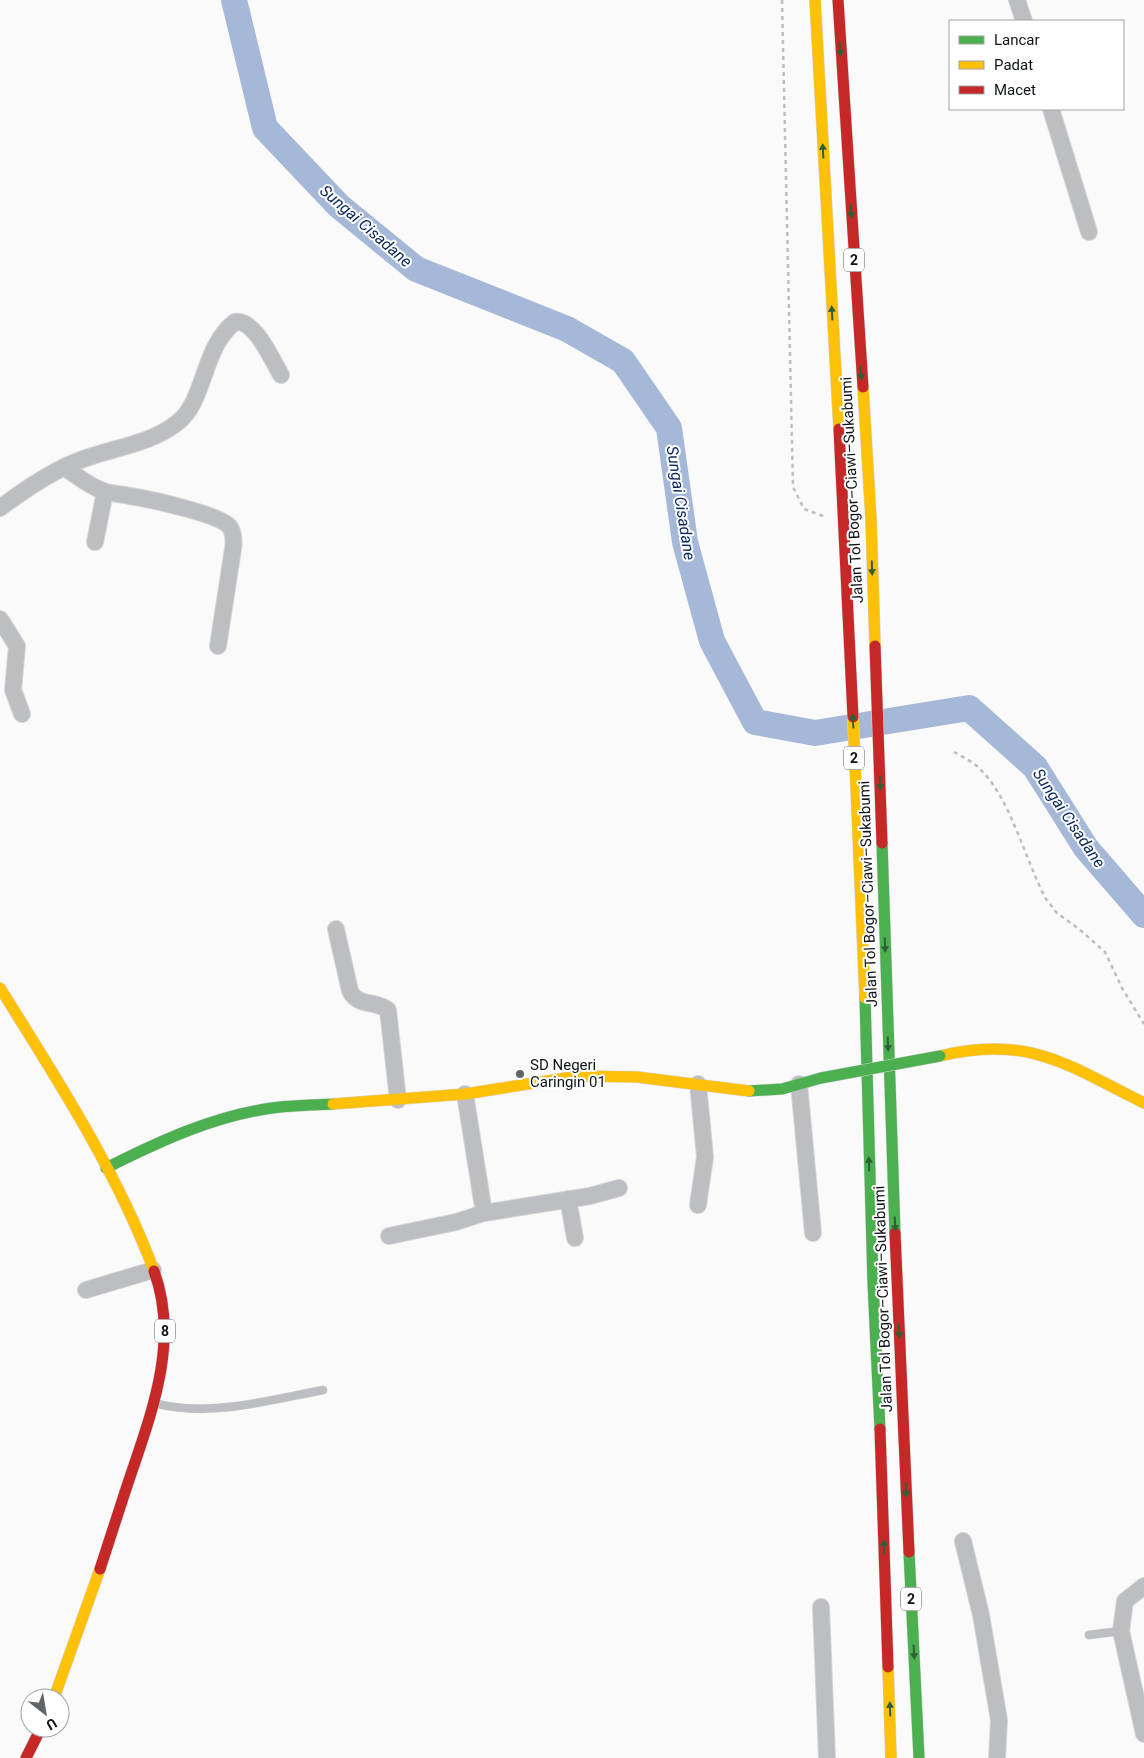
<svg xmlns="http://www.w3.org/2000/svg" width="1144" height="1758" font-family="Roboto,sans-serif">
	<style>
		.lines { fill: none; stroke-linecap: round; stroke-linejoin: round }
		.river { stroke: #a6b8d7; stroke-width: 26 }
		.lane-casing { stroke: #d4d5d6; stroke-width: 9 }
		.street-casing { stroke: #d4d5d6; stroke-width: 18 }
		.fast-casing { stroke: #d4d5d6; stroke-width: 12 }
		.slow-casing { stroke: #d4d5d6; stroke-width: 12 }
		.jam-casing { stroke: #d4d5d6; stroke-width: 12 }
		.path { stroke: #bebebf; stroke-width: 2.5; stroke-dasharray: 4 4; stroke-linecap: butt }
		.lane { stroke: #bdbec2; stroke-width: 8 }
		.street { stroke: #bdbec2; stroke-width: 16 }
		.fast { stroke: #4caf50; stroke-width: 11 }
		.slow { stroke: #ffc107; stroke-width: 11 }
		.jam { stroke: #c62828; stroke-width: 11 }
		.fast-bridge-casing { stroke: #d4d5d6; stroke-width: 12; stroke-linecap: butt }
		.fast-bridge { stroke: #4caf50; stroke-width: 11 }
		.oneway { fill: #2d6135 }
		.poi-dot { fill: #616468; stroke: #fff; stroke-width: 2 }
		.labels { text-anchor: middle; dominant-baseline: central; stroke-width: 4; stroke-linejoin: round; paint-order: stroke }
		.shield { fill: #fff; stroke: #565a5f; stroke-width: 1 }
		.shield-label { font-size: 14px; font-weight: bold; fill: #0e131a }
		.street-label { font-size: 15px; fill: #0e131a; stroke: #fff }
		.poi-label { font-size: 15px; fill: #0e131a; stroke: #fff; text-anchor: start }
		.water-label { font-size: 16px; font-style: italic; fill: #07275b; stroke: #fff }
	</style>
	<rect width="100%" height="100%" fill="#fafafa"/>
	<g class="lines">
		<polyline class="river" points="234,0 265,128 339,206 416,269 567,329 623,361 669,428 685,542 712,641 755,722 815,733 969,708 1035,767 1086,848 1144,915"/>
		<g class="lane-casing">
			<g id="lane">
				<path d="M158,1404C211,1417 270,1400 323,1390"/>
				<polyline points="1089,1635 1121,1631"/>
			</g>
		</g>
		<g class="street-casing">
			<g id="street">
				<polyline points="1017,0 1024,21"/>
				<polyline points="1051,109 1089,232"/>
				<path d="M64,467C77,476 89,486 103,491C112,494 121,494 130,496C149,499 218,514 229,526C234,532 234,541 233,549L218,646"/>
				<path d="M0,508C24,490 50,472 78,461C110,448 149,445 177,423C206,401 202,347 235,322C255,319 272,360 281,375"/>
				<polyline points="95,542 105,492"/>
				<polyline points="0,619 17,646 13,690 22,714"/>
				<path d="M336,929L350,991C358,1007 375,1000 388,1010L398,1100"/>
				<polyline points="698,1084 705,1157 698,1205"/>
				<polyline points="799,1084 813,1233"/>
				<polyline points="568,1199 575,1238"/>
				<polyline points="484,1213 590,1196 619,1188"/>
				<polyline points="389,1236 456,1222 484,1213 465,1094"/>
				<polyline points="86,1290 153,1270"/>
				<polyline points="963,1541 981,1615 999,1720 997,1758"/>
				<polyline points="1144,1586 1125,1601 1121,1631 1144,1734"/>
				<polyline points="821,1607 827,1758"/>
			</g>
		</g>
		<g class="fast-casing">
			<g id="fast">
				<polyline points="882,843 895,1233"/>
				<polyline points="865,998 873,1283 880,1429"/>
				<polyline points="749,1091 782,1089 821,1078"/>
				<path d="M106,1168C158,1142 213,1116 272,1108C292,1105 313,1105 333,1104"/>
				<polyline points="909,1552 919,1758"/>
			</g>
		</g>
		<g class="slow-casing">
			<g id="slow">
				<polyline points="815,0 839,429"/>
				<polyline points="863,387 871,519 875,646"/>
				<polyline points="853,717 865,998"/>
				<path d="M0,988C55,1076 118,1173 154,1271"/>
				<path d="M940,1056C1029,1034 1069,1066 1144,1103"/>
				<polyline points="333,1104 465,1094 578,1076 637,1077 749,1091"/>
				<polyline points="888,1667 891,1758"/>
				<polyline points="54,1698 100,1569"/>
			</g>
		</g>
		<g class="jam-casing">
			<g id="jam">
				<polyline points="838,0 863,387"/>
				<polyline points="839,429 853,717"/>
				<polyline points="875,646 882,843"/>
				<polyline points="895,1233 909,1552"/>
				<polyline points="880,1429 888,1667"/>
				<path d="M100,1569C109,1542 117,1516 126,1489C149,1419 181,1344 154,1271"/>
				<polyline points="26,1758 41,1728"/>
			</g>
		</g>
		<g class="path">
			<polyline points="782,0 793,487 804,509 823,516"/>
			<path d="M954,752C963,757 973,762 980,769C1011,799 1025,860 1046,899L1057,913L1079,929L1105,952L1122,988L1144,1024"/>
		</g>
		<use href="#lane" class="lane"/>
		<use href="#street" class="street"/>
		<use href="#fast" class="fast"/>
		<use href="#slow" class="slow"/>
		<use href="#jam" class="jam"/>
		<g class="fast-bridge-casing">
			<polyline id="fast-bridge" points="821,1078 940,1056"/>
		</g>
		<use href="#fast-bridge" class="fast-bridge"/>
	</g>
	<defs><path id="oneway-solid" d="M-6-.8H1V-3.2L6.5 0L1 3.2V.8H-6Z" transform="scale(1.25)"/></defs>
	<g class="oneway">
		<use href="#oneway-solid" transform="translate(840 49) rotate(86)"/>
		<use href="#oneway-solid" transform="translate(823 151) rotate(-93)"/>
		<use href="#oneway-solid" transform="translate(851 211) rotate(86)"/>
		<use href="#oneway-solid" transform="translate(832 313) rotate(-93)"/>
		<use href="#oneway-solid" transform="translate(861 373) rotate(86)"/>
		<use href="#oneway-solid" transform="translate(872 568) rotate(88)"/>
		<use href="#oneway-solid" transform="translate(853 721) rotate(-93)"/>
		<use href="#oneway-solid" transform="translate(880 783) rotate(88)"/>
		<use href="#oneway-solid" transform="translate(885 945) rotate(88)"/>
		<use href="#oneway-solid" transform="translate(888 1044) rotate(88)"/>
		<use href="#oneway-solid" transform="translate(869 1164) rotate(-92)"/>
		<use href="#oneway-solid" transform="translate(895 1224) rotate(88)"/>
		<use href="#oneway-solid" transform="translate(899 1331) rotate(87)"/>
		<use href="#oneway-solid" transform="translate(906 1490) rotate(87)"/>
		<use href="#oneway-solid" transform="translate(884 1547) rotate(-92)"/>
		<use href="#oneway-solid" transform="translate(914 1652) rotate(87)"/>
		<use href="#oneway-solid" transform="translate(890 1709) rotate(-92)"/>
	</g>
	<circle class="poi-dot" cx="520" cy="1074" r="5"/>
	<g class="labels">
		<g class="shield">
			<rect x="844" y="248.5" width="20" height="23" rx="4"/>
			<rect x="844" y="746.5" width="20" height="23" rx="4"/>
			<rect x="155" y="1319.5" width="20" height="23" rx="4"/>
			<rect x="901" y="1587.5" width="20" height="23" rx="4"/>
		</g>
		<g class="shield-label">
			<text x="854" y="260">2</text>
			<text x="854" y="758">2</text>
			<text x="165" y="1331">8</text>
			<text x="911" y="1599">2</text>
		</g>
		<g class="street-label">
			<text transform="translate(852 490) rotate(-93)">Jalan Tol Bogor–Ciawi–Sukabumi</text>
			<text transform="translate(868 894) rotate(-92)">Jalan Tol Bogor–Ciawi–Sukabumi</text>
			<text transform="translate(883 1299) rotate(-92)">Jalan Tol Bogor–Ciawi–Sukabumi</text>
		</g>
		<g class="poi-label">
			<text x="530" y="1065">SD Negeri<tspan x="530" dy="17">Caringin 01</tspan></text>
		</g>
		<g class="water-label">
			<text transform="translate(366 226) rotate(41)">Sungai Cisadane</text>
			<text transform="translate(681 503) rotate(81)">Sungai Cisadane</text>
			<text transform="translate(1069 818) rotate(56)">Sungai Cisadane</text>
		</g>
	</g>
	<rect x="949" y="20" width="175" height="90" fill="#ffffff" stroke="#9fa1a3"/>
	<rect x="959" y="36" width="25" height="8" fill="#4caf50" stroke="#9fa1a3"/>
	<text x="994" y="45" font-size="15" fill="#0e131a">Lancar</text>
	<rect x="959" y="61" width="25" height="8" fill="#ffc107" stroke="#9fa1a3"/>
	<text x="994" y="70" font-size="15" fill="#0e131a">Padat</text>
	<rect x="959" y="86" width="25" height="8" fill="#c62828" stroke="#9fa1a3"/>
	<text x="994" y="95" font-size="15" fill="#0e131a">Macet</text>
	<g transform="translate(45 1713) rotate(149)"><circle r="24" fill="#ffffff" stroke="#9fa1a3"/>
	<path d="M0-4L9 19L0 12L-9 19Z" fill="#616468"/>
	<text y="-8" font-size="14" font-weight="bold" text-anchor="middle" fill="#0e131a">U</text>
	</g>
</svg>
